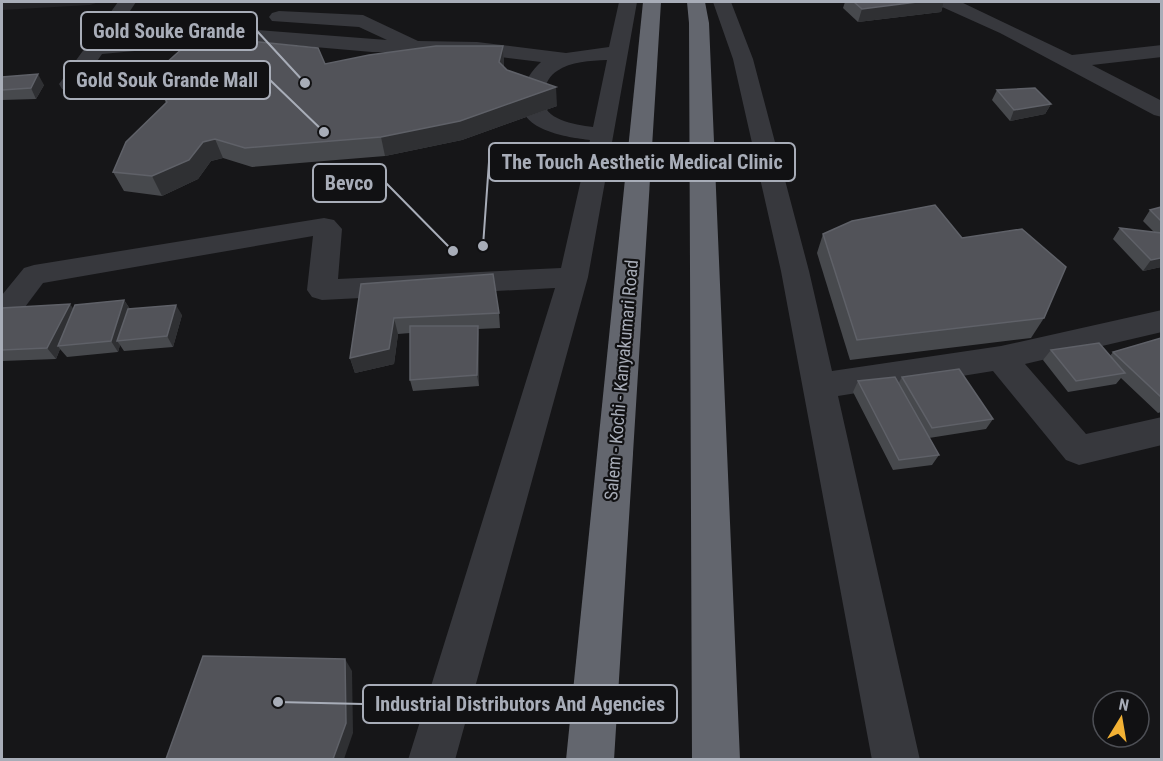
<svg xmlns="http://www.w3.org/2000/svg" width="1163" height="761" font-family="'Roboto Condensed',sans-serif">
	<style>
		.built { fill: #222225 }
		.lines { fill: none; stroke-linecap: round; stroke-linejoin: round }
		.minor { fill: #37383d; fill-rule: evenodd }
		.highway { fill: #63666e; fill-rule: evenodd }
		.wall { fill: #47494d }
		.shaded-wall { fill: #2f3033 }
		.building { fill: #525359; stroke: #5f6168; stroke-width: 1.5 }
		.labels { text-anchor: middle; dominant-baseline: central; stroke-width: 4.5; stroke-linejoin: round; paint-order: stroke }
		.street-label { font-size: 18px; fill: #a8adb8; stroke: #111113 }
		.leader { fill: none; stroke: #a8adb8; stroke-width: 2 }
		.callout-dot { fill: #a8adb8; stroke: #111113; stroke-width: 2 }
		.callout { fill: #111113; stroke: #a8adb8; stroke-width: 2 }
		.callout-label { font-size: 20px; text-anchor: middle; font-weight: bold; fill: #a8adb8 }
	</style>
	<rect width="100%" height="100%" fill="#161618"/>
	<polygon class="built" points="2,2 99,2 90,5 2,10"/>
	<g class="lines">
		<g class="minor">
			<path d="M118,2H136L110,41L244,29L387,40L359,27L272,21L269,17L272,13L279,11L363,15L418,41L477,42L566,53L609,47L619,2H637L588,277L455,760H408L555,288L322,300L312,297L307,290L313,236L43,283L13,323L2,326V295L24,268L34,265L324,218L334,220L342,229L338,279L561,268L590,140C565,137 513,129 522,94C524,82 532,70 541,62L477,54L372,52L244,41L102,54L78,89L70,91L62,89L59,84ZM607,60L593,127C572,124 537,119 544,91C546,83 550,75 557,71C571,61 590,61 607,60Z"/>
			<polygon points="713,2 731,2 753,59 809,271 832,371 1001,346 1162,310 1162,332 1025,364 1086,434 1162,417 1162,445 1079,465 1066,460 993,371 838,396 920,760 872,760 781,271 733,59"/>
			<polygon points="938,2 961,2 1072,55 1162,45 1162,57 1092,65 1162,101 1162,117 1154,115 1000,33 940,6"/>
		</g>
		<g class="highway">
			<polygon points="643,2 661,2 614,760 566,760"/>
			<polygon points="687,2 705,2 709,23 740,760 692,760 689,23"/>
		</g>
	</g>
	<g class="wall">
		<polygon points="845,2 944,2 941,12 858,22 843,8"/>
		<polygon points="503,46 504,67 507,70 557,106 462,140 385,156 252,167 223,158 211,161 198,179 162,196 124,191 113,172 166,103 153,75 325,64"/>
		<polygon points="2,77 44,85 36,99 2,100"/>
		<polygon points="997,90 1051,104 1045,114 1010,121 992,100"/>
		<polygon points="1161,207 1161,267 1143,271 1113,239 1120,228 1154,232 1143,221 1150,210"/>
		<polygon points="823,234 962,238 1044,318 1031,338 850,360 817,253"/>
		<polygon points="361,284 499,313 500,328 478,329 479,337 479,386 413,391 410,380 410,333 398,334 394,364 355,373 350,358"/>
		<polygon points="124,300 130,309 182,315 173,347 124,351 120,345 118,352 67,357 60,349 56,359 2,361 2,308 73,309"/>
		<polygon points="1161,338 1161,412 1158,413 1121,378 1116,384 1068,392 1043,360 1051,350 1110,356 1113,352"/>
		<polygon points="902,377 993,419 986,429 929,438 939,455 932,465 893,470 853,392 858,381 898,384"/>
	</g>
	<g class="shaded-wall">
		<polygon points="917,2 944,2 941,12 858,22 862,9"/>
		<polygon points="503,46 504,64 500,80 499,62"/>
		<polygon points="38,74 44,85 36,99 31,88"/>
		<polygon points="556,87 557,106 462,140 385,156 381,137"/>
		<polygon points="1051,104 1045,114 1010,121 1014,110"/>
		<polygon points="215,139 223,158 211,161 198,179 162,196 152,176 203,142"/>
		<polygon points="1161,258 1161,267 1143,271 1151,260"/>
		<polygon points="124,300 131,311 117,341 120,345 118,352 111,341"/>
		<polygon points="70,304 78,315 58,346 60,349 56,359 47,348"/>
		<polygon points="176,305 182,315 173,347 167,336"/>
		<polygon points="394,318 398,334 394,364 355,373 350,358"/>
		<polygon points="478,326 479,337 479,386 477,375"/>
		<polygon points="345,659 352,671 353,733 344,759 333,759"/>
	</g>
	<g class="building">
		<polygon points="854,2 917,2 862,9"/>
		<polygon points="250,41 318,48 325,64 369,55 436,46 503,46 499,62 507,70 556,87 460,121 381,137 245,148 215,139 203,142 189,160 152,176 113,172 126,142 167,102 153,75 184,47"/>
		<polygon points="38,74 31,88 2,90 2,77"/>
		<polygon points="1035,88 1051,104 1014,110 997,90"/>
		<polygon points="935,205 962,238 1022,229 1066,267 1044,318 857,340 823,234 852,221"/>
		<polygon points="1161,207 1161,221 1150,210"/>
		<polygon points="1120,228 1161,233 1161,258 1151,260"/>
		<polygon points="493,274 499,313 394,318 389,349 350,358 361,284"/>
		<polygon points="124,300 111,341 58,346 75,305"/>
		<polygon points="70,304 47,348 2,350 2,308"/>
		<polygon points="176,305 167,336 117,341 128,309"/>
		<polygon points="410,326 478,326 477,375 410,380"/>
		<polygon points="1161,338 1161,397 1113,352"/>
		<polygon points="1099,343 1125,373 1076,381 1051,350"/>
		<polygon points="959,369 993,419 932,428 902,377"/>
		<polygon points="895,377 939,455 899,460 858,381"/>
		<polygon points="203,656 345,659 346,723 333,759 166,759"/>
	</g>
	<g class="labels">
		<g class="street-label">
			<text transform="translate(621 380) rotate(-85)">Salem - Kochi - Kanyakumari Road</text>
		</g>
	</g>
	<path class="leader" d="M305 83L257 31M324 132L270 80M483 246L489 162M453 251L386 183M278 702L363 704"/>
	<g class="callout-dot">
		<circle cx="305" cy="83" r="6"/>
		<circle cx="324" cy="132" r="6"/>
		<circle cx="483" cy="246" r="6"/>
		<circle cx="453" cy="251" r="6"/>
		<circle cx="278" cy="702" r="6"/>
	</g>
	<g class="callout">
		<rect x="81" y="12" width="176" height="38" rx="6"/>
		<rect x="64" y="61" width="206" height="38" rx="6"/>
		<rect x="489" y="143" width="306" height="38" rx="6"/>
		<rect x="313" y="164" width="73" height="38" rx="6"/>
		<rect x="363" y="685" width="314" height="38" rx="6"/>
	</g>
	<g class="callout-label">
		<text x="169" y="38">Gold Souke Grande</text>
		<text x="167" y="87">Gold Souk Grande Mall</text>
		<text x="642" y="169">The Touch Aesthetic Medical Clinic</text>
		<text x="349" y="190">Bevco</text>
		<text x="520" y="711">Industrial Distributors And Agencies</text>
	</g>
	<rect width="1163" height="761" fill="none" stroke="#a8adb8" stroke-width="6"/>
	<g transform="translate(1121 719) rotate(11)"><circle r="28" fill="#111113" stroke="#4d4f55" stroke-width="1.5"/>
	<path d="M0-4.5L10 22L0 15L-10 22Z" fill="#f2b134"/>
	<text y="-9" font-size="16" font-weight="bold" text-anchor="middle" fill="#a8adb8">N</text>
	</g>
</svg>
